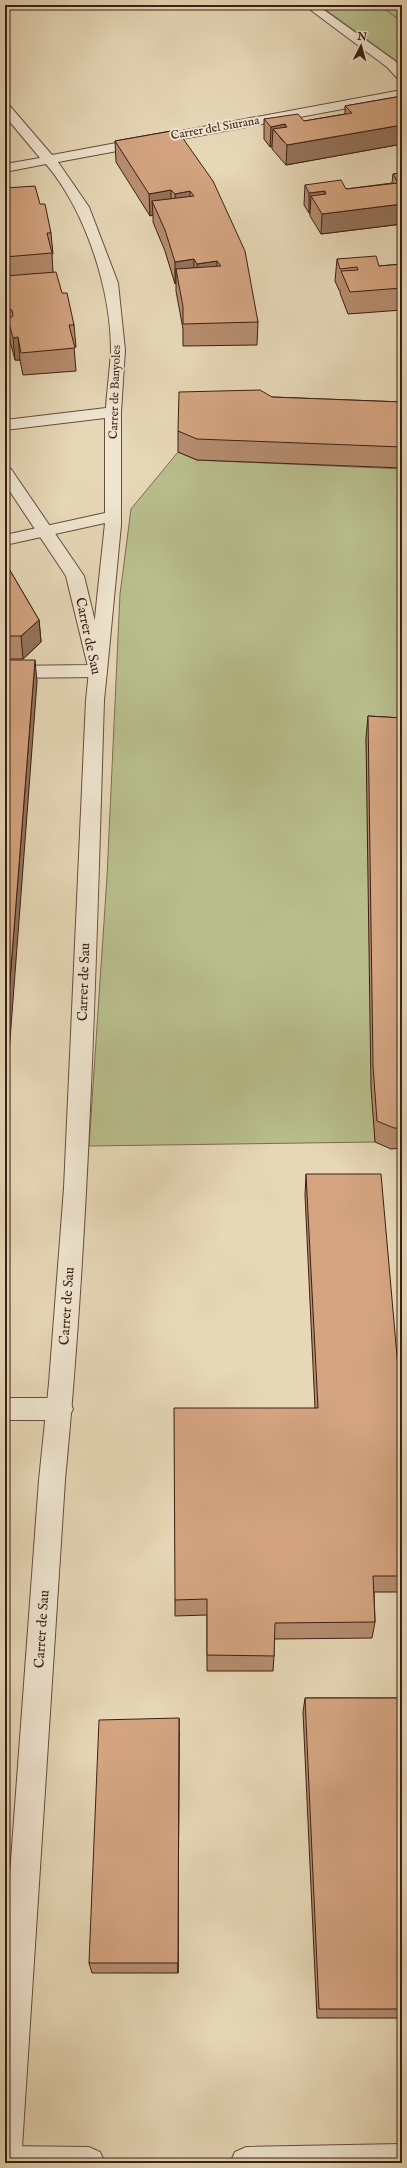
<svg xmlns="http://www.w3.org/2000/svg" width="407" height="2168" font-family="'IM FELL English',serif">
	<style>
		.green { fill: #b8bd8c; stroke: #7a6e50 }
		.lines { fill: none; stroke-linecap: round; stroke-linejoin: round }
		.minor-casing { stroke: #664d3c; stroke-width: 2 }
		.tertiary-casing { stroke: #664d3c; stroke-width: 2 }
		.path { stroke: #3b1f13; stroke-width: 1.5; stroke-dasharray: 0.5 1; stroke-linecap: butt }
		.minor { fill: #efe5d0; fill-rule: evenodd }
		.tertiary { fill: #efe5d0; fill-rule: evenodd }
		.wall { fill: #b68d6f; stroke: #3b1f13 }
		.shaded-wall { fill: #94735a; stroke: #3b1f13 }
		.building { fill: #d4a481; stroke: #3b1f13 }
		.labels { text-anchor: middle; dominant-baseline: central; stroke-width: 4; stroke-linejoin: round; paint-order: stroke }
		.far-street-label { font-size: 12px; fill: #3b1f13; stroke: #efe5d0 }
		.street-label { font-size: 14px; fill: #3b1f13; stroke: #efe5d0 }
	</style>
	<rect width="100%" height="100%" fill="#e6d7b6"/>
	<filter id="stains"><feTurbulence type="fractalNoise" baseFrequency=".005" numOctaves="4"/><feColorMatrix values="0 0 0 0 .2 0 0 0 0 .09 0 0 0 0 .02 0 0 0 .5 -.17"/></filter>
	<radialGradient id="worn" r=".72"><stop offset=".6" stop-color="#630" stop-opacity="0"/><stop offset="1" stop-color="#630" stop-opacity=".3"/></radialGradient>
	<g class="green">
		<polygon points="319,5 397,5 402,8 402,65"/>
		<polygon points="178,452 197,460 402,469 402,741 366,738 375,1142 89,1146 107,877 120,594 131,509"/>
	</g>
	<g class="lines">
		<g class="minor-casing">
			<g id="minor">
				<polygon points="304,5 317,5 395,61 402,69 402,80 398,79 387,67"/>
				<path d="M402,90V98L58,162L89,207L118,283L125,350L121,412V525L107,671L104,675L98,677L5,678V666L90,665L105,523L5,545V535L105,513V418L5,430V420L106,408C107,389 110,370 111,351C111,290 86,211 46,164L5,172V164L40,158L5,116V104L9,105L52,155Z"/>
				<polygon points="5,1398 60,1398 69,1401 73,1409 69,1417 60,1420 5,1420"/>
				<polygon points="402,2144 402,2163 230,2163 235,2152 246,2147"/>
				<polygon points="5,2146 89,2147 100,2152 105,2163 5,2163"/>
			</g>
		</g>
		<g class="tertiary-casing">
			<path id="tertiary" d="M5,467L11,469L84,576L107,671L104,700C96,960 90,1221 65,1480L21,2163H5V1942L39,1480L49,1383L64,1188L86,700L89,671L66,576L5,484Z"/>
		</g>
		<polyline class="path" points="380,5 402,22"/>
		<use href="#minor" class="minor"/>
		<use href="#tertiary" class="tertiary"/>
	</g>
	<g class="wall">
		<polygon points="402,96 402,144 286,165 272,149 272,146 270,147 264,139 264,119 304,121 345,114 345,106"/>
		<polygon points="177,130 258,322 257,345 183,346 183,329 176,291 176,283 175,284 165,251 153,222 153,215 150,216 116,162 115,141"/>
		<polygon points="402,173 402,224 321,234 310,216 310,213 309,213 304,205 305,185 346,189 392,183 393,174"/>
		<polygon points="5,188 40,204 51,233 53,254 52,254 53,272 74,325 76,347 74,347 76,371 23,375 20,360 15,360 10,341 9,331 5,308 5,291 7,291 6,279 5,279"/>
		<polygon points="337,259 379,266 402,264 402,310 348,314 340,293 340,290 339,290 335,281"/>
		<polygon points="272,397 402,402 402,468 197,460 178,452 178,431"/>
		<polygon points="5,562 39,620 41,642 23,659 5,659"/>
		<polygon points="368,716 402,718 402,1148 391,1149 375,1142 371,1087 366,738"/>
		<polygon points="306,1174 402,1413 402,1592 374,1592 375,1622 372,1638 274,1639 274,1656 273,1671 207,1671 207,1615 175,1616 175,1600 315,1408 305,1195"/>
		<polygon points="305,1698 402,1698 402,2018 317,2018 303,1712"/>
		<polygon points="179,1732 178,1973 92,1973 89,1963"/>
	</g>
	<g class="shaded-wall">
		<polygon points="285,124 284,142 273,129 272,146 270,147 271,127"/>
		<polygon points="402,125 402,144 286,165 287,145"/>
		<polygon points="171,190 171,211 152,201 153,215 150,216 149,194"/>
		<polygon points="190,191 190,213 175,216 175,194"/>
		<polygon points="325,191 324,212 311,196 310,213 309,213 309,193"/>
		<polygon points="402,204 402,224 321,234 322,214"/>
		<polygon points="194,259 194,281 176,269 176,283 175,284 175,262"/>
		<polygon points="217,261 217,282 197,285 197,264"/>
		<polygon points="18,337 20,360 15,360 13,338"/>
		<polygon points="39,620 41,642 23,659 21,636"/>
		<polygon points="35,660 37,682 5,1106 5,1045"/>
		<polygon points="179,1718 179,1732 178,1973 178,1963"/>
	</g>
	<g class="building">
		<polygon points="402,96 402,125 287,145 273,129 287,127 285,124 271,127 264,119 298,114 304,121 352,113 345,106"/>
		<polygon points="177,130 213,181 245,251 258,322 183,324 183,307 176,269 221,266 217,261 197,264 194,259 175,262 165,230 152,201 194,196 190,191 175,194 171,190 149,194 115,141"/>
		<polygon points="402,173 402,204 322,214 311,196 326,194 325,191 309,193 305,185 341,180 346,189 398,183 393,174"/>
		<polygon points="35,186 40,204 45,204 51,233 47,233 52,253 5,257 5,188"/>
		<polygon points="376,256 379,266 402,264 402,288 350,292 341,271 358,270 357,267 340,269 337,259"/>
		<polygon points="56,272 62,293 67,293 74,325 69,325 75,348 21,353 18,337 13,338 8,319 13,316 12,310 7,309 5,299 5,291 8,291 5,276"/>
		<polygon points="260,390 272,397 402,402 402,447 197,439 178,431 179,392"/>
		<polygon points="5,562 39,620 21,636 5,636"/>
		<polygon points="5,660 35,660 5,1045"/>
		<polygon points="368,716 402,718 402,1128 394,1128 377,1121 373,1066"/>
		<polygon points="306,1174 381,1174 402,1413 402,1576 373,1576 375,1622 275,1623 274,1656 207,1655 207,1599 175,1600 174,1408 318,1408"/>
		<polygon points="305,1698 402,1698 402,2009 319,2009"/>
		<polygon points="179,1718 178,1963 89,1963 99,1720"/>
	</g>
	<g class="labels">
		<g class="far-street-label">
			<text transform="translate(215 128) rotate(-10)">Carrer del Siurana</text>
			<text transform="translate(115 392) rotate(-88)">Carrer de Banyoles</text>
		</g>
		<g class="street-label">
			<text transform="translate(88 636) rotate(78)">Carrer de Sau</text>
			<text transform="translate(84 982) rotate(-88)">Carrer de Sau</text>
			<text transform="translate(67 1306) rotate(-86)">Carrer de Sau</text>
			<text transform="translate(42 1629) rotate(-86)">Carrer de Sau</text>
		</g>
	</g>
	<rect width="407" height="2168" fill="none" stroke="#e6d7b6" stroke-width="20"/>
	<rect x="6" y="6" width="395" height="2156" fill="none" stroke="#3b1f13" stroke-width="2"/>
	<rect x="10" y="10" width="387" height="2148" fill="none" stroke="#3b1f13"/>
	<g transform="translate(361 46) rotate(6)" stroke="#efe5d0" stroke-width="3" paint-order="stroke">
	<path d="M0-3L7 15L0 10L-7 15Z" fill="#3b1f13"/>
	<text y="-6" font-size="11" font-weight="bold" text-anchor="middle" fill="#3b1f13">N</text>
	</g>
	<rect width="100%" height="100%" filter="url(#stains)"/>
	<rect width="100%" height="100%" fill="url(#worn)"/>
</svg>
